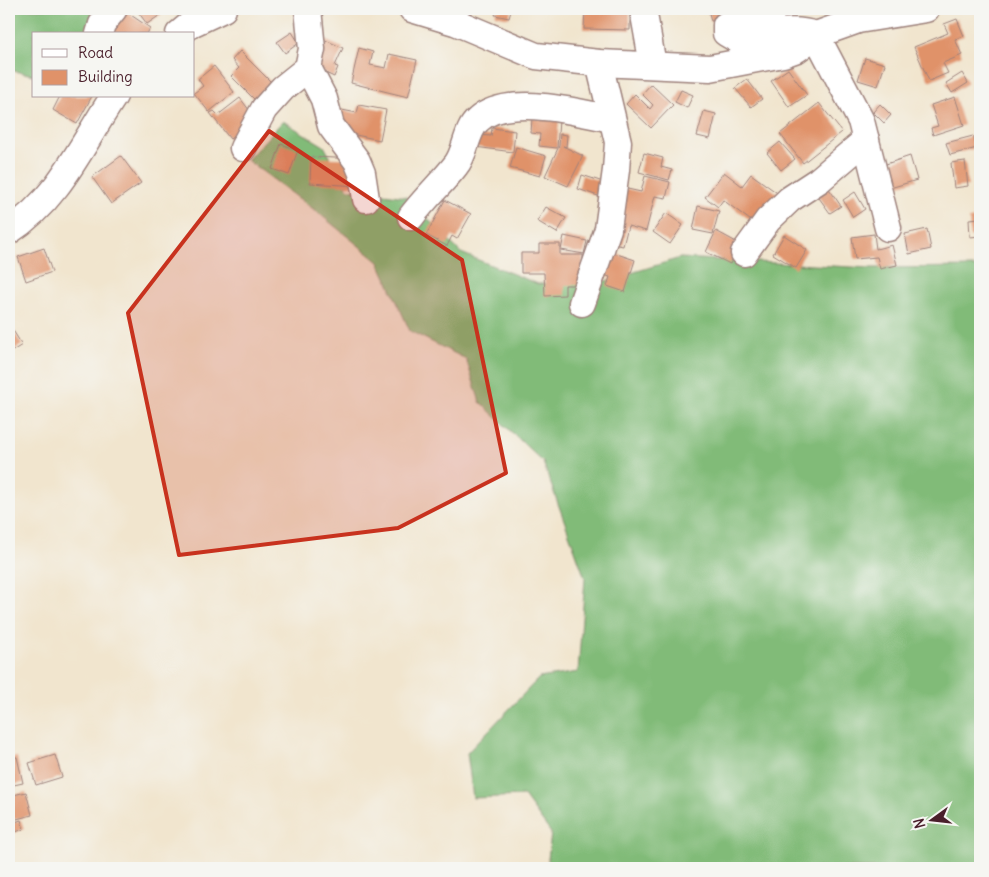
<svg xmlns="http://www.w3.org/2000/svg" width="989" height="877" font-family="Delius,sans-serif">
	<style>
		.forest { fill: #81bb78; stroke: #666d52 }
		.building { fill: #e09269 }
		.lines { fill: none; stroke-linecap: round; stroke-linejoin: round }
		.minor-casing { stroke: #9e827c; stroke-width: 29 }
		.minor { stroke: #fff; stroke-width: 26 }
		.marked { fill: #c8321e; fill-opacity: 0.2; stroke: #c8321e; stroke-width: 4; stroke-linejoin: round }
	</style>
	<rect width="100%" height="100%" fill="#f6f6f2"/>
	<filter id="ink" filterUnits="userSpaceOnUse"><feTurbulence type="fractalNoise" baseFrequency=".02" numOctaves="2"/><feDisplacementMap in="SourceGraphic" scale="10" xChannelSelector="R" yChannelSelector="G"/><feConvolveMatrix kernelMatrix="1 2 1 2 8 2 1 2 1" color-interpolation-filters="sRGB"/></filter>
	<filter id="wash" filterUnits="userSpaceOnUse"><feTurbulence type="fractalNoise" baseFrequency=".0096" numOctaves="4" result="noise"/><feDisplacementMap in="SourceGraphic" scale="20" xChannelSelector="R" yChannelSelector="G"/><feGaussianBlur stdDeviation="1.12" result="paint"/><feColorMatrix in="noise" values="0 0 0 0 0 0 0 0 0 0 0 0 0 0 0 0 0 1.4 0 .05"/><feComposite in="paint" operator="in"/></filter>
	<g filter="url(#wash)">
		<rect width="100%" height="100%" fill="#f1e5ce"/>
		<g class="forest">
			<polygon points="9,9 102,9 88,34 34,34 34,75 9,70"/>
			<polygon points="283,121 324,146 348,189 406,197 461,253 538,284 602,282 680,258 871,268 980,267 980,868 547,868 551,833 524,796 473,798 467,753 539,678 578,672 585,578 543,462 480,402 466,359 410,331 379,262 316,211 247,160"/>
		</g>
		<g id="blocks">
			<g class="building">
				<polygon points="122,9 150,28 147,34 105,34"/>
				<polygon points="136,9 169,9 147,24"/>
				<polygon points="497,9 511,11 509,18 495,15"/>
				<polygon points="585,9 630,9 630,30 584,29"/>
				<polygon points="708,9 739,9 740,14 711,21"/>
				<polygon points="957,19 964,36 955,39 962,55 943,63 948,73 929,81 914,47 948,33 944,24"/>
				<polygon points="292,32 299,43 285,53 277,42"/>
				<polygon points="323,39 343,48 335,66 338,67 334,77 311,66"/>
				<polygon points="359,48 373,52 370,65 386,68 389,54 417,60 408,97 351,83"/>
				<polygon points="240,51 273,84 256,101 231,76 239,68 232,60"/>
				<polygon points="865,58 885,64 878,86 858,80"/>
				<polygon points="214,66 234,92 209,112 194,93 203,86 198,79"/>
				<polygon points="788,69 807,95 789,107 771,81"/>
				<polygon points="962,73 968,83 952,93 946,83"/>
				<polygon points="747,79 762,99 751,107 735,88"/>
				<polygon points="651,84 673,105 651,128 626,104 635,94 650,109 653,105 642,94"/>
				<polygon points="681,90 693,95 687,108 675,102"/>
				<polygon points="60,96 92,96 77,124 53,110"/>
				<polygon points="955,97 964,125 933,135 931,128 938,126 931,105"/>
				<polygon points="240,98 256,119 230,139 210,113 214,111 218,115"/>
				<polygon points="819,103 842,132 803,163 780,134"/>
				<polygon points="880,104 891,115 884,123 873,112"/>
				<polygon points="359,105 386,110 380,140 346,133 348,124 334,121 337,109 357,113"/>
				<polygon points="704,111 716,114 710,139 697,136"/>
				<polygon points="532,118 559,120 557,148 539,146 540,134 531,133"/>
				<polygon points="492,128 515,131 513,152 475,147 476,135 491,136"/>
				<polygon points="560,134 567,135 566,147 563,146 583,156 568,186 545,176 559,146"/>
				<polygon points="973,136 977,148 950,155 946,143"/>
				<polygon points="780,142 795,159 781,170 767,153"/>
				<polygon points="281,144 298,150 289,175 272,169"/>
				<polygon points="516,147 546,156 540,176 510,168"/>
				<polygon points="644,153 663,158 661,167 672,170 669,180 639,172"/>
				<polygon points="121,156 141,183 111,204 92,177"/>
				<polygon points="910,156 917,180 890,188 883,165"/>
				<polygon points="311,157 360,159 359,186 310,183"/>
				<polygon points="965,161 968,186 954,188 951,163"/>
				<polygon points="724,172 742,186 751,174 780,195 758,226 723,200 718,207 705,197"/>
				<polygon points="582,175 603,182 598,196 578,189"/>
				<polygon points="645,176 670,182 666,198 655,196 646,231 628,226 623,246 609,243 623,188 641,192"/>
				<polygon points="825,183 841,206 830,213 814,191"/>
				<polygon points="855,192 865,209 853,217 843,200"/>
				<polygon points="445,200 471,214 457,239 452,236 447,246 426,235"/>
				<polygon points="698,206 719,211 713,234 693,230"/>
				<polygon points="546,207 566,218 557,233 537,221"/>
				<polygon points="666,213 683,225 670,244 653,232"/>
				<polygon points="980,218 980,236 970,237 969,219"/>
				<polygon points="927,229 931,249 909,254 905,234"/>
				<polygon points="716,231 740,244 730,264 706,252"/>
				<polygon points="874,234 876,249 892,245 897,265 880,269 877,257 855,259 852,237"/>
				<polygon points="784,235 807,250 796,268 773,254"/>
				<polygon points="564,236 587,241 584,254 561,250"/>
				<polygon points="539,244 560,244 560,255 583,255 583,285 565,285 565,295 545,296 544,273 521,273 521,253 539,253"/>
				<polygon points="44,248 52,272 26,281 18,257"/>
				<polygon points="611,252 635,260 625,292 607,286 610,277 604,275"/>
				<polygon points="9,324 22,345 9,353"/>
				<polygon points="55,755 62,777 36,785 29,763"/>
				<polygon points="17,757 23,783 9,786 9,758"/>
				<polygon points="26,792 32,815 9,821 9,796"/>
				<polygon points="21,820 24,829 10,834 9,824"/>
			</g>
		</g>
	</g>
	<g filter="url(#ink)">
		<use href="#blocks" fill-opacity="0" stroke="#9e827c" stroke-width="1"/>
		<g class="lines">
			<g class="minor-casing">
				<g id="minor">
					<polyline points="412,9 455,22 536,56 599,63 710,68 783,54 797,49 816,35 858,20 926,9"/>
					<polyline points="643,9 653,65"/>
					<path d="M774,9L742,16L726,25V33L738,40C764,35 791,26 816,35L861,121L888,228"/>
					<polyline points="99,34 102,24 114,9"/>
					<polyline points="179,34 191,24 223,9"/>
					<polyline points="308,68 324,99 331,126 357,161 362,173 366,199"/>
					<polyline points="243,148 264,109 283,88 308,68 312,49 308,9"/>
					<path d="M411,217C425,198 442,183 456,165C466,153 466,130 478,120C508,93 577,112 612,119"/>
					<path d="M9,231C59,199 82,144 114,96"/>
					<polyline points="744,253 768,220 790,199 819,180 866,140"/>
					<polyline points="582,303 608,229 616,170 618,142 599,63"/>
				</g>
			</g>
			<use href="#minor" class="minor"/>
		</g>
	</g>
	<path class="marked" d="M269,131L462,260L506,473L398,528L179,555L128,313Z"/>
	<rect width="989" height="877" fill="none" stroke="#f6f6f2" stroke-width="30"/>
	<rect x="32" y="32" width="162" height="65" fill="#f6f6f2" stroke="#b1a0a2"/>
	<rect x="42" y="49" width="25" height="8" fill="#ffffff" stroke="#b1a0a2"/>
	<text x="78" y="58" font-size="15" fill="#4a1f2b">Road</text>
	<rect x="42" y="70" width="25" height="15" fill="#e09269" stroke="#b1a0a2"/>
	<text x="78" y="82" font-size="15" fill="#4a1f2b">Building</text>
	<g transform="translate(932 820) rotate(255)" stroke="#f6f6f2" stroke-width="4" paint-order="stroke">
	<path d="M0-4L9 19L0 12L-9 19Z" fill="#4a1f2b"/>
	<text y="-8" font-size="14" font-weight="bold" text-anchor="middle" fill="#4a1f2b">N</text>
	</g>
</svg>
